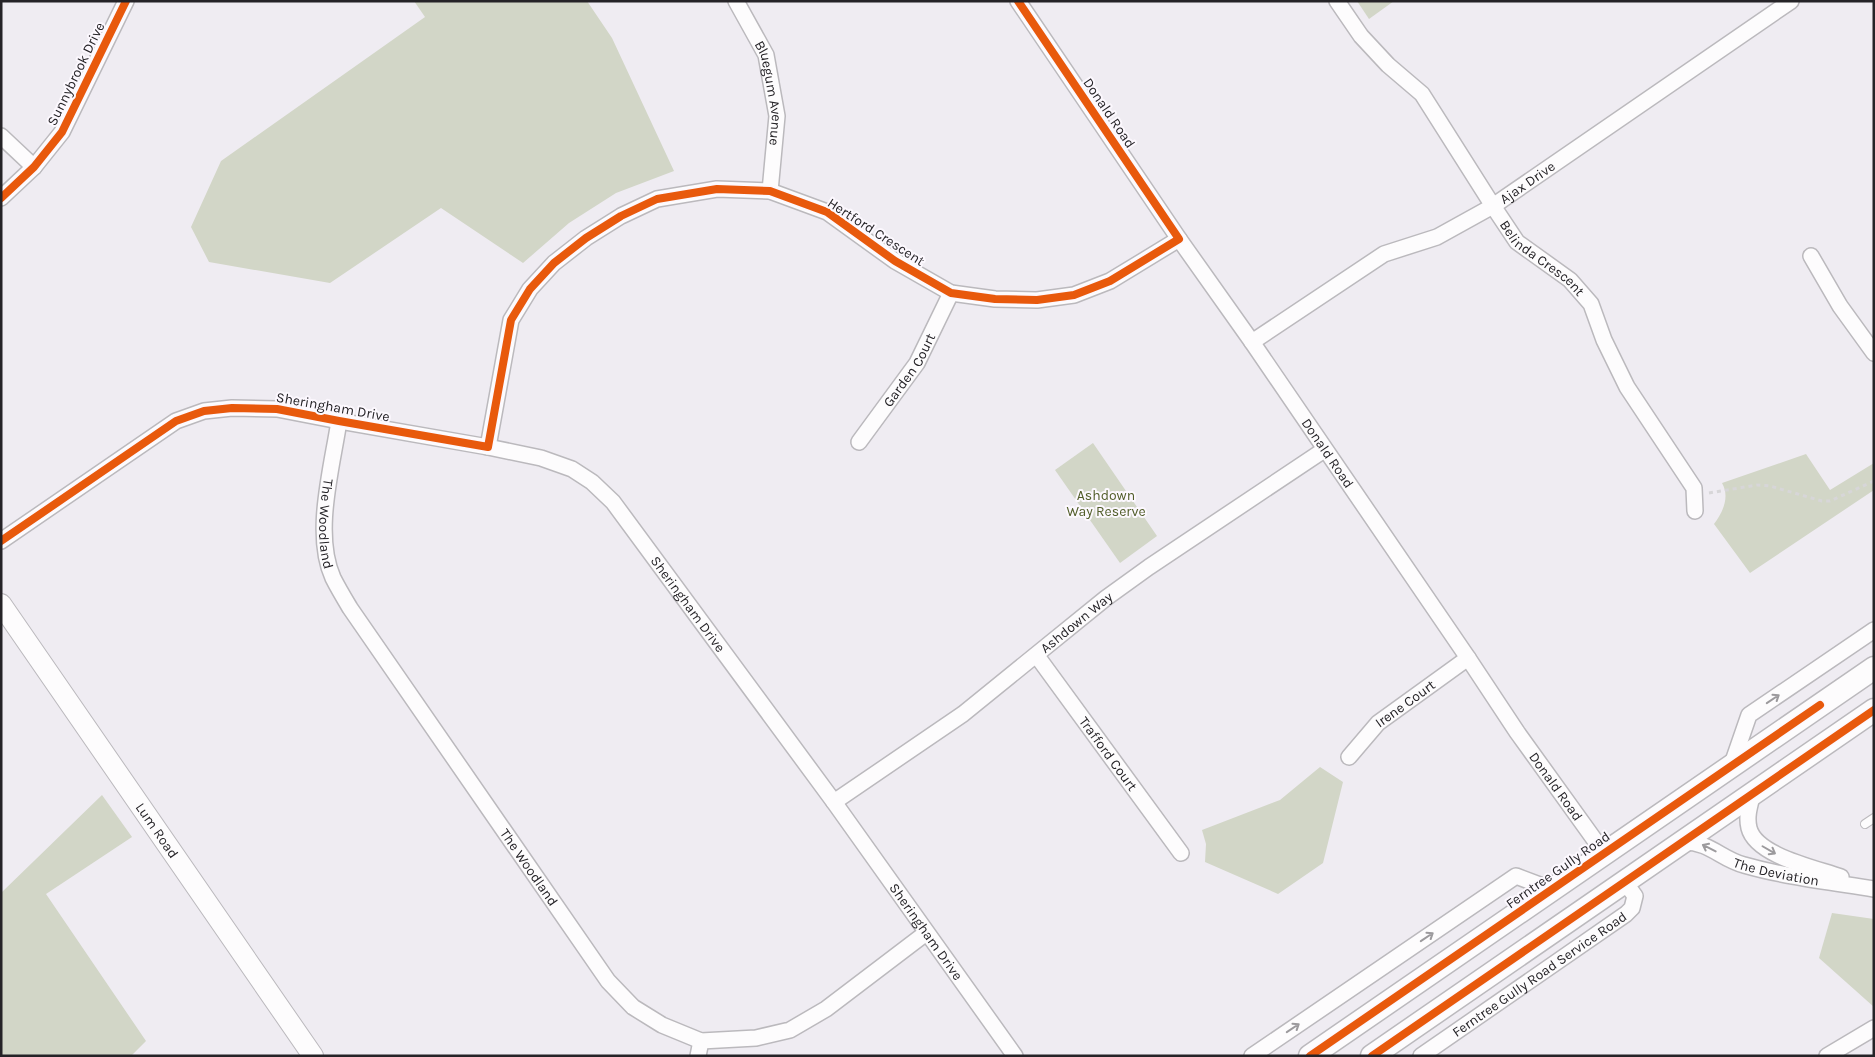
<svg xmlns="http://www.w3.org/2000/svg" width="1875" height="1057" font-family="Karla,sans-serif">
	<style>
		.green { fill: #d2d6c7 }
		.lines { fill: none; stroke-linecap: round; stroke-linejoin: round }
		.lane-casing { stroke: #bbb9bd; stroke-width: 10 }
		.street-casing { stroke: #bbb9bd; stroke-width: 18 }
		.secondary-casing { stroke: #bbb9bd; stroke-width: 22 }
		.primary-casing { stroke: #bbb9bd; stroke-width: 25 }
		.path { stroke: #d7d6d8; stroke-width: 3; stroke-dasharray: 4 4; stroke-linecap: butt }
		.lane { stroke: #fdfcfd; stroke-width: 8 }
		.street { stroke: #fdfcfd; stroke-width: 15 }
		.secondary { stroke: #fdfcfd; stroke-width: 20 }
		.primary { stroke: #fdfcfd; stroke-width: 22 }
		.cycleway-casing { stroke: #fcf8fe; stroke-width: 11 }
		.cycleway { stroke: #e8590c; stroke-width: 8 }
		.oneway { stroke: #9c9a9d }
		.labels { text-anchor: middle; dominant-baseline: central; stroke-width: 4; stroke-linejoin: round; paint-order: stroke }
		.street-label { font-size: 14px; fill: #252327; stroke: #fcf8fe }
		.park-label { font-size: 14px; fill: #515d29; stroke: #fcf8fe }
	</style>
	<rect width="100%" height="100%" fill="#efecf2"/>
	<g class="green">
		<polygon points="414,1 587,1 612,38 674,171 616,193 569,223 523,263 441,208 330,283 209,262 191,227 221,161 425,17"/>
		<polygon points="1357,1 1394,1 1369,19"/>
		<polygon points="1093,443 1157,536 1120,563 1055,470"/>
		<path d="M1806,454L1830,490L1874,463V490L1750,573L1714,524C1723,512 1730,497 1722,483Z"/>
		<polygon points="1320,767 1343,782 1323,863 1278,894 1205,862 1206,844 1202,830 1280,800"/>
		<polygon points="102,795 132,837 46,894 146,1041 131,1056 1,1056 1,893"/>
		<polygon points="1832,913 1874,919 1874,1007 1819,958"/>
	</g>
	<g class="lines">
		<g class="lane-casing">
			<polyline id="lane" points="1865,824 1874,818"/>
		</g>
		<g class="street-casing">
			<g id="street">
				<path id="s1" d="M736,1L766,55L777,116L770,191"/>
				<path id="s2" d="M1018,1L1179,239L1252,342L1468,658L1517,732L1604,853"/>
				<path id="s3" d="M1337,1L1361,36L1388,65L1422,94L1493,206L1517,242L1570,280L1591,304L1604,340L1627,387L1694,488L1695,511"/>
				<polyline points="1,136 34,167"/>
				<polyline points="1,198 34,167 62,132 126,1"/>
				<polyline points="1811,256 1840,306 1874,353"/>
				<path id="s4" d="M1252,342L1384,254L1437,237L1493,206L1791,1"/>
				<path id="s5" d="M339,421C332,468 313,534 333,578C338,588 344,598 350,608L608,981L633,1007L662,1025L701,1041L756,1038L790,1030L826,1009L926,933"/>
				<path id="s6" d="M859,442L917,363L951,293"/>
				<polyline points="488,447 511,320 530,289 554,263 586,238 621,216 657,199 717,189 770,191 827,212 895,261 951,293 995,299 1037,300 1074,295 1110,281 1179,239"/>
				<path id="s7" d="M1,541L176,421L204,411L232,408L277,409L339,421L488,447L541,458L572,469L592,482L613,502L834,802L1015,1056"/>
				<path id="s8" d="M1037,656L1181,853"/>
				<path id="s9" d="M1349,757L1378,723L1468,658"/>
				<polyline points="1731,767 1749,715 1874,630"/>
				<path d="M1753,793C1750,805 1746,816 1749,828C1756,856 1816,868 1841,877"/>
				<path id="s10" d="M834,802L963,714L1106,598L1149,567L1324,450"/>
				<path id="s11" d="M1684,842C1710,842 1721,859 1744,865C1786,877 1830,882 1874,889"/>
				<polyline points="698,1056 701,1041"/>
				<polyline points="1252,1056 1516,876 1553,890"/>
				<path id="s12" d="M1421,1056L1626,914L1632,908L1635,896L1624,881"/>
				<polyline points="1827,1056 1874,1028"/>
			</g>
		</g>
		<g class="secondary-casing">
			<g id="secondary">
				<path id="s13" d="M1,604L313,1056"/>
			</g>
		</g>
		<g class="primary-casing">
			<g id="primary">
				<polyline points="1310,1056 1874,668"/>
				<polyline points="1372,1056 1874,710"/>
			</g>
		</g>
		<polyline class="path" points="1709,493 1757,485 1770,486 1822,501 1830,501 1874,481"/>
		<use href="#lane" class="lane"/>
		<use href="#street" class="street"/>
		<use href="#secondary" class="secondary"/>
		<use href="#primary" class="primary"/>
		<g class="cycleway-casing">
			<g id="cycleway">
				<polyline points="1,198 34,167 62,132 126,1"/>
				<polyline points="1,541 176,421 204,411 232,408 277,409 339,421 488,447 511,320 530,289 554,263 586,238 621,216 657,199 717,189 770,191 827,212 895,261 951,293 995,299 1037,300 1074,295 1110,281 1179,239 1018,1"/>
				<polyline points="1310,1056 1820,705"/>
				<polyline points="1372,1056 1874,710"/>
			</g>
		</g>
		<use href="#cycleway" class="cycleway"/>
	</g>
	<defs><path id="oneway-shaft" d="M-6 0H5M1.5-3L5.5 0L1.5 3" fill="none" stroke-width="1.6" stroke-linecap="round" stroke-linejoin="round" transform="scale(1.25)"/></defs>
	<g class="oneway">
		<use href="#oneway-shaft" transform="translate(1773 699) rotate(-34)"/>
		<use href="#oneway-shaft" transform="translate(1709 848) rotate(-153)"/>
		<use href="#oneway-shaft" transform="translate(1769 850) rotate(30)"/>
		<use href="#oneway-shaft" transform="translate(1427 937) rotate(-34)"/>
		<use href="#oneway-shaft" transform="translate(1293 1028) rotate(-34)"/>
	</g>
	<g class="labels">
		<g class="street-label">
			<text transform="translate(76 74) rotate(-64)">Sunnybrook Drive</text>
			<text stroke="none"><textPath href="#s1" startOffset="100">Bluegum Avenue</textPath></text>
			<text transform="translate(1109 113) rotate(56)">Donald Road</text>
			<text stroke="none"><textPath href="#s4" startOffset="320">Ajax Drive</textPath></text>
			<text transform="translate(876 232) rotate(33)">Hertford Crescent</text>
			<text stroke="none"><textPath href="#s3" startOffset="332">Belinda Crescent</textPath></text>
			<text stroke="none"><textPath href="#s6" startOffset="88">Garden Court</textPath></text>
			<text transform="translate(333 407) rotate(10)">Sheringham Drive</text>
			<text stroke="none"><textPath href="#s2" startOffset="548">Donald Road</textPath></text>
			<text stroke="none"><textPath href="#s5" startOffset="104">The Woodland</textPath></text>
			<text stroke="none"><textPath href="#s7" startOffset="796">Sheringham Drive</textPath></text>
			<text stroke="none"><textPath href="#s10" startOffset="302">Ashdown Way</textPath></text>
			<text stroke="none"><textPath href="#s9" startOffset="78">Irene Court</textPath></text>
			<text stroke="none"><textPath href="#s8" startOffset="121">Trafford Court</textPath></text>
			<text stroke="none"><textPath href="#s2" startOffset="952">Donald Road</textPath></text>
			<text stroke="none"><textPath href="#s13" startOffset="275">Lum Road</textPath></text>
			<text stroke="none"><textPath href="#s5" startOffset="509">The Woodland</textPath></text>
			<text transform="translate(1558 870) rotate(-35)">Ferntree Gully Road</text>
			<text stroke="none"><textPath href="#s11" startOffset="98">The Deviation</textPath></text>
			<text stroke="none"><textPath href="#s7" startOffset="1201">Sheringham Drive</textPath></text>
			<text stroke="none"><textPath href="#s12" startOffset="144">Ferntree Gully Road Service Road</textPath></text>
		</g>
		<g class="park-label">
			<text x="1106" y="495">Ashdown<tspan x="1106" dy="16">Way Reserve</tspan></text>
		</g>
	</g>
	<rect width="1875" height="1057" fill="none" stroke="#252327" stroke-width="5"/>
</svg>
